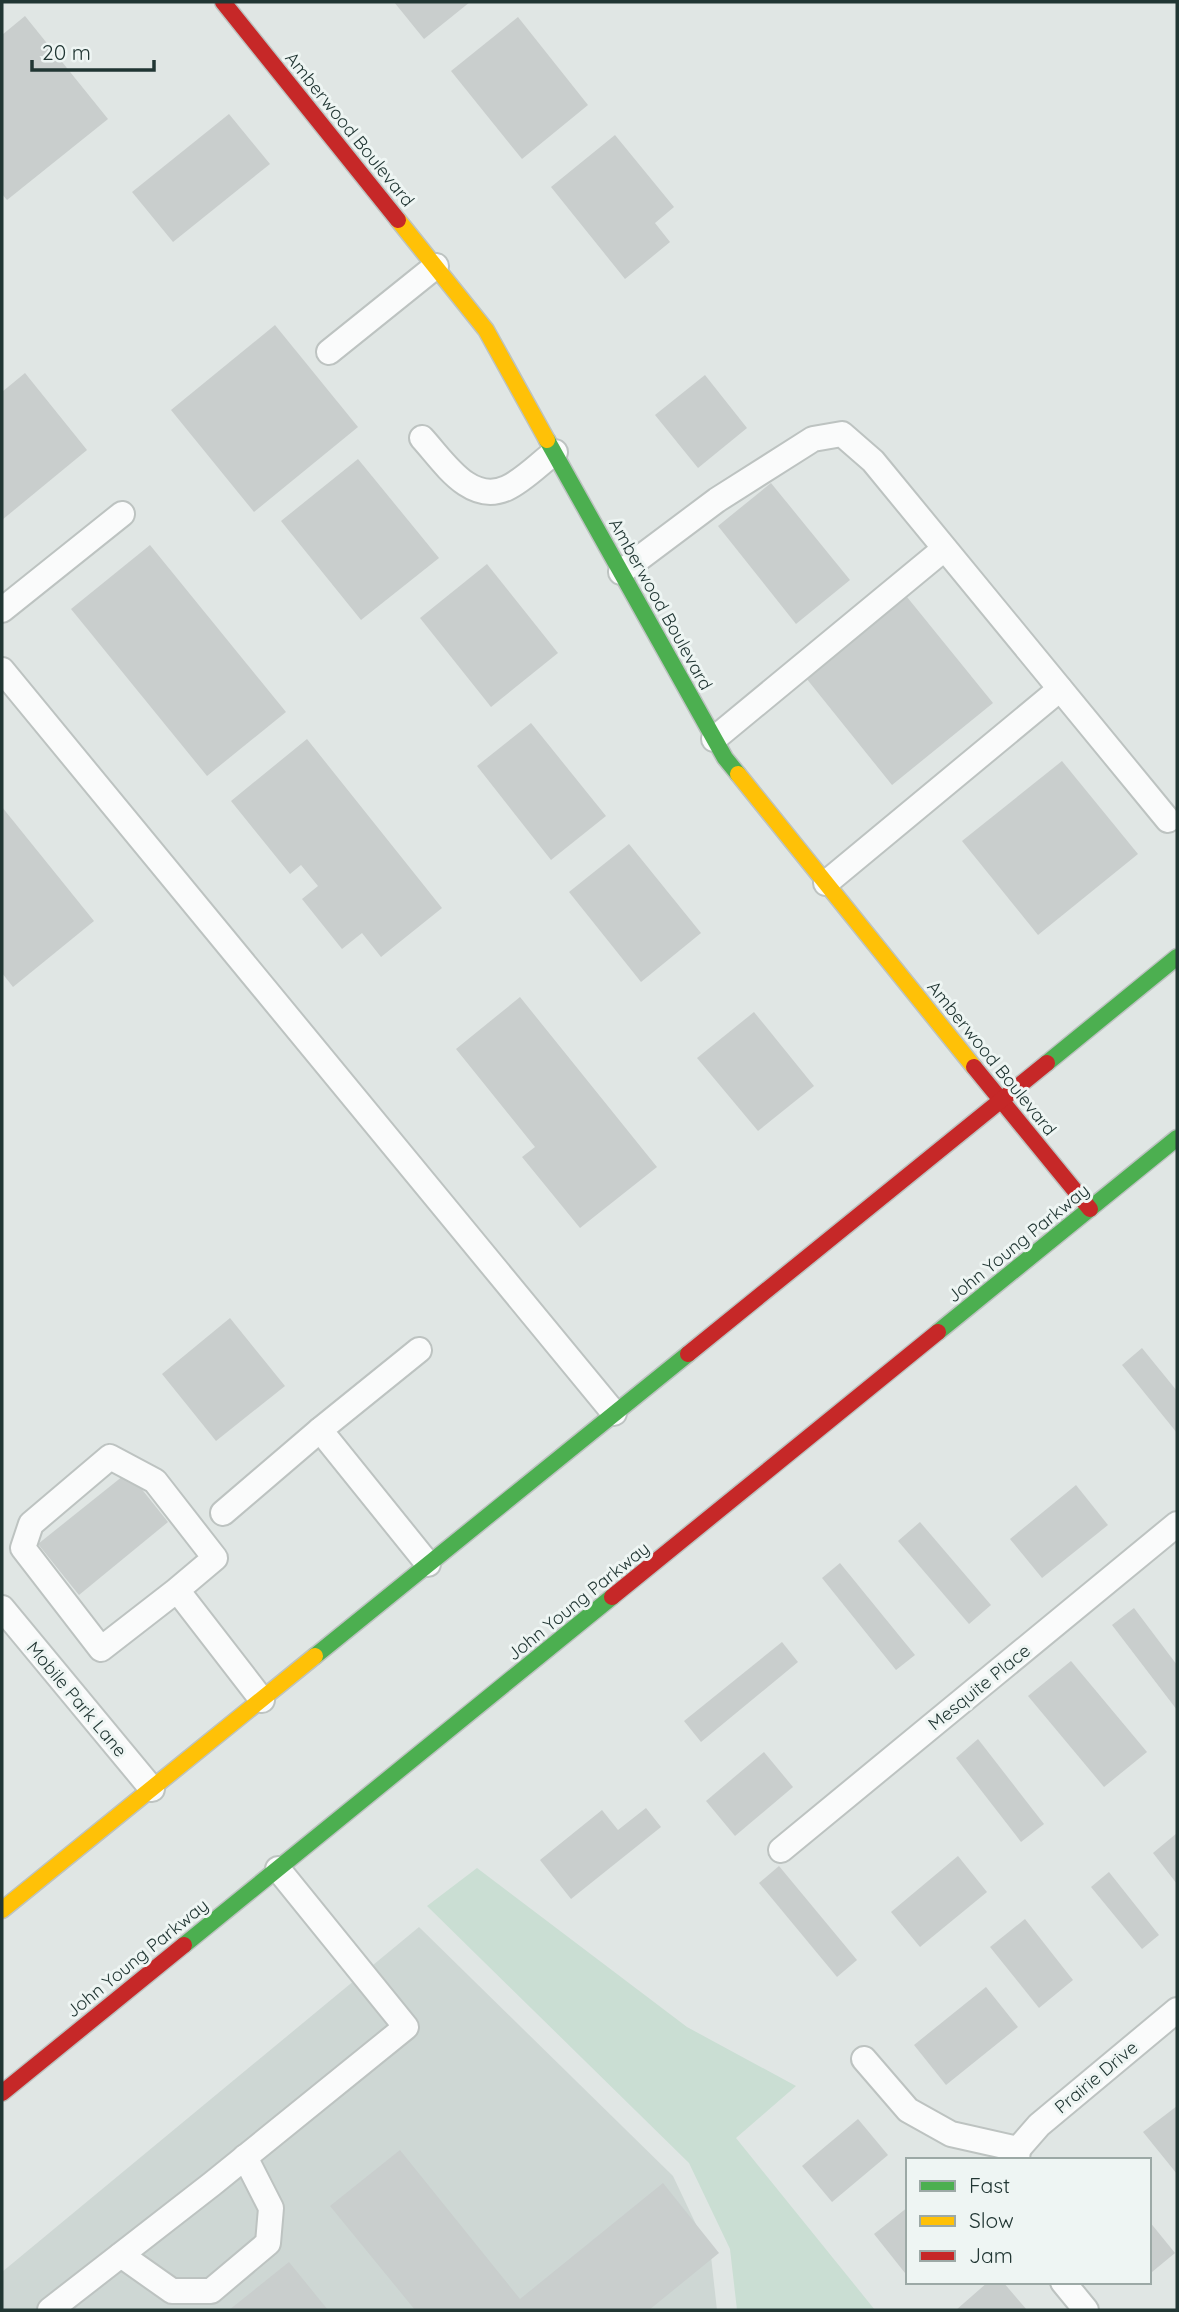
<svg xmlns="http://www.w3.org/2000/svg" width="1179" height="2312" font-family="Quicksand,sans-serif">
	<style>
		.built { fill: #ced7d4 }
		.green { fill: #caded3 }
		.building { fill: #c9cecd }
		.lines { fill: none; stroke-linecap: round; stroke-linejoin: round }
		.lane-casing { stroke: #bdc3c1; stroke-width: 28 }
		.fast-casing { stroke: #bdc3c1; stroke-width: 19 }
		.slow-casing { stroke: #bdc3c1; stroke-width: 19 }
		.jam-casing { stroke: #bdc3c1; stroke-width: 19 }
		.lane { stroke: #fafbfb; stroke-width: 24 }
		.fast { stroke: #4caf50; stroke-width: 16 }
		.slow { stroke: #ffc107; stroke-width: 16 }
		.jam { stroke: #c62828; stroke-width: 16 }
		.labels { text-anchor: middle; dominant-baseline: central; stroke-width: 6; stroke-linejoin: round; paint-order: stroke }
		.street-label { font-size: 18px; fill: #213633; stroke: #eef5f3 }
	</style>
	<rect width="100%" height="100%" fill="#e0e6e4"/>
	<polygon class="built" points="419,1927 673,2176 711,2256 717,2310 2,2310 2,2272"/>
	<polygon class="green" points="477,1868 687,2027 796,2086 736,2138 875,2310 737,2310 730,2249 689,2163 427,1906"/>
	<g class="building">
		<polygon points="394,2 470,2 424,39"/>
		<polygon points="25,16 108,119 7,200 2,194 2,35"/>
		<polygon points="518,17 588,105 522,159 451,71"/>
		<polygon points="229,114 270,164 173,242 132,192"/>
		<polygon points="615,135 674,207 655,223 670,242 625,279 551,187"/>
		<polygon points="275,325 358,427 254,512 171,410"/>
		<polygon points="25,373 87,450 2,520 2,392"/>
		<polygon points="705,375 747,428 698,468 655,415"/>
		<polygon points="358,459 439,558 361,620 281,521"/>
		<polygon points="771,483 850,580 796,624 718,526"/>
		<polygon points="150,545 286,712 207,776 71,609"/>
		<polygon points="487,564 558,653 491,707 420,618"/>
		<polygon points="907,597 993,703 892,785 806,678"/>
		<polygon points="531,723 606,816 551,860 477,766"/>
		<polygon points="307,739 442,908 381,957 362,933 342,949 302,899 318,886 301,865 290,874 231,801"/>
		<polygon points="1062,761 1138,854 1038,935 962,841"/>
		<polygon points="2,807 94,921 13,987 2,973"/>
		<polygon points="629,844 701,933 641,982 569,892"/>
		<polygon points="520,997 657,1167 580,1228 522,1157 535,1147 456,1049"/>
		<polygon points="754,1012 814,1086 758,1131 697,1058"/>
		<polygon points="230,1318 285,1386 216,1441 162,1374"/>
		<polygon points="1142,1348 1177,1391 1177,1433 1122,1365"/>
		<polygon points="128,1472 168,1522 79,1595 38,1544"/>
		<polygon points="1076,1485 1108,1525 1042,1578 1010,1539"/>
		<polygon points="920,1522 991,1605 969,1624 898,1541"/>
		<polygon points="840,1563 915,1655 896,1670 822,1578"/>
		<polygon points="1134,1608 1177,1665 1177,1710 1112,1625"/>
		<polygon points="782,1642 798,1662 701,1742 684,1721"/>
		<polygon points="1071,1661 1147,1752 1104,1787 1028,1696"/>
		<polygon points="978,1739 1044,1824 1021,1842 956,1758"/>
		<polygon points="764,1752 793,1787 735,1836 706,1801"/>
		<polygon points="646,1808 661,1827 571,1899 540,1860 602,1810 618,1830"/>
		<polygon points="1177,1833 1177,1884 1153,1853"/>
		<polygon points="958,1856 987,1892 920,1947 891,1912"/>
		<polygon points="779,1866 857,1960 837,1977 759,1883"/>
		<polygon points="1109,1872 1159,1935 1142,1949 1091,1887"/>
		<polygon points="1025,1919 1073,1980 1039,2008 990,1947"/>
		<polygon points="986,1987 1018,2027 946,2085 914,2045"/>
		<polygon points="1177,2106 1177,2174 1143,2132"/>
		<polygon points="858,2119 888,2155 832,2202 802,2166"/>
		<polygon points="400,2150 520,2299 663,2183 719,2253 649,2310 415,2310 330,2206"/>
		<polygon points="908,2207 908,2271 905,2273 874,2234"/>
		<polygon points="1149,2221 1175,2253 1152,2272 1149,2269"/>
		<polygon points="289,2262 328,2310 229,2310"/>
		<polygon points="988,2282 1003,2282 1027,2310 956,2310"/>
	</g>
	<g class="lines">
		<g class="lane-casing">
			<g id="lane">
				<polyline points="329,352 436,266"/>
				<path d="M422,438C444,462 470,505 507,488C524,480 540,463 555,452"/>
				<polyline points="621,572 717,500 813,439 842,434 873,461 1168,820"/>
				<polyline points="2,610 122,514"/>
				<polyline points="2,670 614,1413"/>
				<polyline points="714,739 944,549"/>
				<polyline points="826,883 1060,689"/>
				<polyline points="419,1350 320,1430 428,1564"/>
				<polyline points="223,1513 320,1430"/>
				<polyline points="177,1590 101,1649 23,1548 31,1524 110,1457 155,1481 215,1558 177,1590 262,1700"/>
				<polyline points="2,1608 152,1789"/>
				<polyline points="781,1850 1177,1524"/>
				<polyline points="864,2059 908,2110 951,2134 1018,2149 1017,2160"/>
				<polyline points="1018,2149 1039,2125 1177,2010"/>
				<polyline points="121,2255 172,2291 211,2291 268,2243 271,2208 245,2157"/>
				<polyline points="1063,2282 1086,2310"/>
				<polyline points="50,2310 212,2184 406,2027 278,1869"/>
			</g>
		</g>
		<g class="fast-casing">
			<g id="fast">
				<polyline points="547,440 725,758 738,774"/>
				<polyline points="1047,1063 1177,957"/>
				<polyline points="938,1332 1177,1138"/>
				<polyline points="315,1656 688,1354"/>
				<polyline points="184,1945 612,1597"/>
			</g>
		</g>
		<g class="slow-casing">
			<g id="slow">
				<polyline points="398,220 486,330 547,440"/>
				<polyline points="738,774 974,1067"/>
				<polyline points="2,1910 315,1656"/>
			</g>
		</g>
		<g class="jam-casing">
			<g id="jam">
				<polyline points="223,2 398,220"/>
				<polyline points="974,1067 1090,1209"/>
				<polyline points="688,1354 1047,1063"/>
				<polyline points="612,1597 938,1332"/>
				<polyline points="2,2093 184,1945"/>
			</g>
		</g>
		<use href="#lane" class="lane"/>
		<use href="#fast" class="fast"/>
		<use href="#slow" class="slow"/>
		<use href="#jam" class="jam"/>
	</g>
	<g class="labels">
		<g class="street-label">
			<text transform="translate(350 129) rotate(51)">Amberwood Boulevard</text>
			<text transform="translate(661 604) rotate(61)">Amberwood Boulevard</text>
			<text transform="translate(992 1058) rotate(51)">Amberwood Boulevard</text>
			<text transform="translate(1018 1243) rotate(-39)">John Young Parkway</text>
			<text transform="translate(578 1601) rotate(-39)">John Young Parkway</text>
			<text transform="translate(979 1687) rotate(-39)">Mesquite Place</text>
			<text transform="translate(77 1699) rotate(50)">Mobile Park Lane</text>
			<text transform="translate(137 1958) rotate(-39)">John Young Parkway</text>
			<text transform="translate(1096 2077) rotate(-40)">Prairie Drive</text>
		</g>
	</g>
	<rect width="1179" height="2312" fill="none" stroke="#213633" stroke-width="7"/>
	<rect x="906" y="2158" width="245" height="126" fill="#eef5f3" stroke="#9ca9a6" stroke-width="2"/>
	<rect x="920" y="2181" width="35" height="10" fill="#4caf50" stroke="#9ca9a6" stroke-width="2"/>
	<text x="969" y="2193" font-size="21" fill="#213633">Fast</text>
	<rect x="920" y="2216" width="35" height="10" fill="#ffc107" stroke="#9ca9a6" stroke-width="2"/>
	<text x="969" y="2228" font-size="21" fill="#213633">Slow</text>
	<rect x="920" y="2251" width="35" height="10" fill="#c62828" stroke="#9ca9a6" stroke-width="2"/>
	<text x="969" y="2263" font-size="21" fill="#213633">Jam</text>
	<path d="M32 60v10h122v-10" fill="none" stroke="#213633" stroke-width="3.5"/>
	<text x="42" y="60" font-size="21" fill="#213633" stroke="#eef5f3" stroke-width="5" paint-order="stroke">20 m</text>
</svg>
